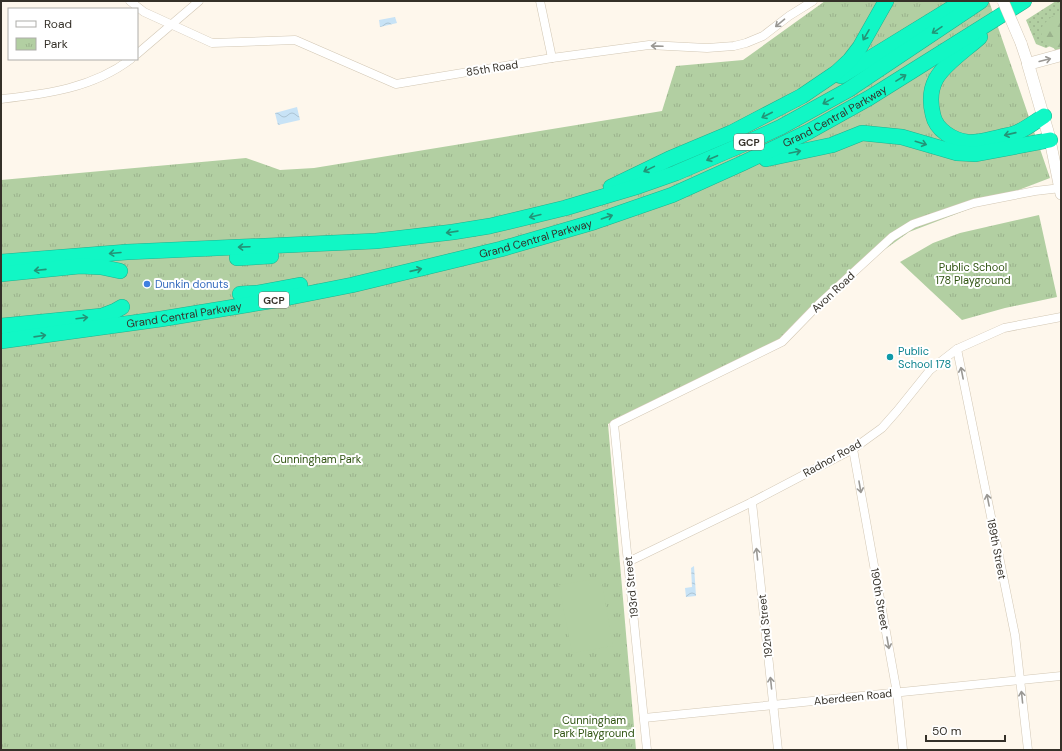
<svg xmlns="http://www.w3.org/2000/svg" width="1062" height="751" font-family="'DM Sans',sans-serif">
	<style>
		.grass { fill: url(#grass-dots) }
		.forest { fill: url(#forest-firs) }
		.park { fill: url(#park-tufts) }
		.garden { fill: #b2cfa2 }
		.water { fill: url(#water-waves) }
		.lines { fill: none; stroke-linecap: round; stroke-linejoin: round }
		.minor-casing { stroke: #d2c7b4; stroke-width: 9 }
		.tertiary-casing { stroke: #d2c7b4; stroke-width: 12 }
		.secondary-casing { stroke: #d2c7b4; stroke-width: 13 }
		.motorway-casing { stroke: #1eb28e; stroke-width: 16 }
		.minor { stroke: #fff; stroke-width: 8 }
		.tertiary { stroke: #fff; stroke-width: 11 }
		.secondary { stroke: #fff; stroke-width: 12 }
		.motorway { stroke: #11f7c5; stroke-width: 15 }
		.tertiary-bridge-casing { stroke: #d2c7b4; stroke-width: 12; stroke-linecap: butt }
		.tertiary-bridge { stroke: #fff; stroke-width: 11 }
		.oneway { stroke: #9a9894 }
		.oneway2 { stroke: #239477 }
		.shop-dot { fill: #3f7fe0; stroke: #fff; stroke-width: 1.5 }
		.culture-dot { fill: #0f9aa8; stroke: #fff; stroke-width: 1.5 }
		.labels { text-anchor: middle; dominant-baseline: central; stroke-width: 4; stroke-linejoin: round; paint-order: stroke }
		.shield { fill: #fff; stroke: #726f69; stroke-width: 1 }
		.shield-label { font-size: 10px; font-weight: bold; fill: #353129 }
		.street-label { font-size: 11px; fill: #353129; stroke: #fff }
		.park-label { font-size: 11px; fill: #305412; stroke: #fff }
		.shop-label { font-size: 11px; fill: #366cbe; stroke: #fff; text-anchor: start }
		.culture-label { font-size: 11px; fill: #0d838f; stroke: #fff; text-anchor: start }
	</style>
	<defs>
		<pattern id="grass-dots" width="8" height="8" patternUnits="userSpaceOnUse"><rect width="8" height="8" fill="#b2cfa2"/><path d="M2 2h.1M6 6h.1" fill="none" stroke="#9ab28c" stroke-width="1.8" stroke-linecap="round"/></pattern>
		<pattern id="forest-firs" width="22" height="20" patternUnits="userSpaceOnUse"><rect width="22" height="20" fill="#b2cfa2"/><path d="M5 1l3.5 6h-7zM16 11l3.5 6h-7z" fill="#9ab28c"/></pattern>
		<pattern id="park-tufts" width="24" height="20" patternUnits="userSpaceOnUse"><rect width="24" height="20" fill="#b2cfa2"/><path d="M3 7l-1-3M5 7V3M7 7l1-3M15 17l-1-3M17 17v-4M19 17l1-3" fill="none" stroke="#9ab28c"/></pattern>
		<pattern id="water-waves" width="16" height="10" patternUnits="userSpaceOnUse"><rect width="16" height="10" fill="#c8e3f6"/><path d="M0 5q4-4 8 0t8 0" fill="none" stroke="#acc3d3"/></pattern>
	</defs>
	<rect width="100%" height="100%" fill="#fef7ec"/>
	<polygon class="grass" points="1056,1 1061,1 1061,49 1055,50 1052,45 1046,48 1036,44 1026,20"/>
	<polygon class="forest" points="1061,14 1061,49 1058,50 1044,44 1040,28 1051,17"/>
	<g class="park">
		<polygon points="825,1 989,1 1050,178 909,232 859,268 779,346 631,411 608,424 636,750 1,750 1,180 246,158 280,170 314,168 662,111 676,66 743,60"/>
		<polygon points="1039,215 1057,297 1005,308 962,320 900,262 933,243 960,233"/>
	</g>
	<polygon class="garden" points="601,578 613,646 572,653 559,585"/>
	<g class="water">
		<polygon points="395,17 397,23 380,27 379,20"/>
		<polygon points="297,107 300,120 278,125 275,113"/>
		<polygon points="694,566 696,596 686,597 685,588 692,587 691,568"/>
	</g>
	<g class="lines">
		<g class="minor-casing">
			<g id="minor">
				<polyline points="130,1 144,12 212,43 295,40 396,84 552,58 649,45 707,48 734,46 746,43 763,36 789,16 813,1"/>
				<polyline points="540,1 552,58"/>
				<polyline points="137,54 199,1"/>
				<path d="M1,99C47,94 93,88 131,59"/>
				<polyline points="957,349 1015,635 1028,750"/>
				<polyline points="853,449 897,693 903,750"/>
				<polyline points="752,502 778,750"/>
				<polyline points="628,562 752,502 853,449 882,428 897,411 930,370 957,349 1004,328 1061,317"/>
				<polyline points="644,718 1061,676"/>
				<polyline points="647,750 614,424 782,342 819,304 892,237 913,224 974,203 1035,191 1061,188"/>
			</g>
		</g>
		<g class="tertiary-casing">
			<g id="tertiary">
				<polyline points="1021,43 1028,64"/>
				<polyline points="1050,140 1061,194"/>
			</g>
		</g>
		<g class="secondary-casing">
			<polyline id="secondary" points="1050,140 1028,64 1061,55"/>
		</g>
		<g class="motorway-casing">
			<g id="motorway">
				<path d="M980,37C967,49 944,64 936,79C930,90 930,103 933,115C936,130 953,140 967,142C978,143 990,139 1000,137C1006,135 1013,135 1018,132C1027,128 1036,121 1044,116"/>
				<polyline points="841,76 960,3"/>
				<polyline points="766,159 832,145 862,133 902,137 957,153 976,154 1050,140"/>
				<polyline points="611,187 669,159 731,133 802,96 836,73 850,60 860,47 886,1"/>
				<polyline points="237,258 271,256"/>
				<polyline points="1,262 127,252 376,241 453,232 490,226 565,208 639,186 676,173 746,143 781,127 848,90 981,1"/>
				<polyline points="1,274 80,266 101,267 120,271"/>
				<polyline points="240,294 257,293 300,285"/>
				<polyline points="1,326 102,316 115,311 122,307"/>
				<path id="s1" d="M1,341L161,319L276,300L352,285L501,249L594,222L672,195L743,163L808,132L869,98L1024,1"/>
			</g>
		</g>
		<use href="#minor" class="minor"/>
		<use href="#tertiary" class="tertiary"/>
		<use href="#secondary" class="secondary"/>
		<use href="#motorway" class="motorway"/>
		<g class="tertiary-bridge-casing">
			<polyline id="tertiary-bridge" points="1003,1 1021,43"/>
		</g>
		<use href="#tertiary-bridge" class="tertiary-bridge"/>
	</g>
	<defs><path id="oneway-shaft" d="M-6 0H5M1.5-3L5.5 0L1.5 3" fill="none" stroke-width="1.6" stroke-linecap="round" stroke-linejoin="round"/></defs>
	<g class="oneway">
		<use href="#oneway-shaft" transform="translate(780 23) rotate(140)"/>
		<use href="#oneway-shaft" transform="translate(657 46) rotate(-178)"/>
		<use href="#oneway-shaft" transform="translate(1045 60) rotate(-14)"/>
		<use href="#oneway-shaft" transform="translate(962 373) rotate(-101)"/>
		<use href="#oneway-shaft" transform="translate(860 487) rotate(80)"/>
		<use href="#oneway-shaft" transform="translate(988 500) rotate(-101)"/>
		<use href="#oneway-shaft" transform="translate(757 554) rotate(-96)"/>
		<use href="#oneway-shaft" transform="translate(888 643) rotate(80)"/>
		<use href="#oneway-shaft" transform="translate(771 683) rotate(-96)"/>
		<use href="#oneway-shaft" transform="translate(1022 697) rotate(-96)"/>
	</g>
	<g class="oneway2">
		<use href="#oneway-shaft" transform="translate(937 30) rotate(146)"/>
		<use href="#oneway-shaft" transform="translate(866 35) rotate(120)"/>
		<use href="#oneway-shaft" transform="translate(901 78) rotate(-32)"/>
		<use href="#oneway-shaft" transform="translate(828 101) rotate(151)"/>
		<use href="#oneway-shaft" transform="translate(767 115) rotate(153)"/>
		<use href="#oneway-shaft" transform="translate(1010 134) rotate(167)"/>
		<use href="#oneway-shaft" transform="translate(921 143) rotate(17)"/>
		<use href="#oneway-shaft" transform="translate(795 152) rotate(-12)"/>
		<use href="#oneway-shaft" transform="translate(712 158) rotate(157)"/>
		<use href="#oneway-shaft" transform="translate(649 169) rotate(154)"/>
		<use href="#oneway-shaft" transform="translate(535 216) rotate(166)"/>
		<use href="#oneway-shaft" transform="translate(607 217) rotate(-19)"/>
		<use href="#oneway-shaft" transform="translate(452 232) rotate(172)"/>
		<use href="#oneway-shaft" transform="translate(244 247) rotate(178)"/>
		<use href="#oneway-shaft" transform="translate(115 253) rotate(175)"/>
		<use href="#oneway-shaft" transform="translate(40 270) rotate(174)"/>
		<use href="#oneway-shaft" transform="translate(416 270) rotate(-13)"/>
		<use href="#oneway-shaft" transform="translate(82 318) rotate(-7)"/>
		<use href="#oneway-shaft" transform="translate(40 336) rotate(-8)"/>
	</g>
	<circle class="shop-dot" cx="147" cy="284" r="4"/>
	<circle class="culture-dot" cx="890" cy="357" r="4"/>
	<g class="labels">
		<g class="shield">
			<rect x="734" y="134" width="30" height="16" rx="3"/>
			<rect x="259" y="292" width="30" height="16" rx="3"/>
		</g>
		<g class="shield-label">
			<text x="749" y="142">GCP</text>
			<text x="274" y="300">GCP</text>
		</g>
		<g class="street-label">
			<text transform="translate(492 68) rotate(-9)">85th Road</text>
			<text stroke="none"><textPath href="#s1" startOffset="869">Grand Central Parkway</textPath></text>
			<text stroke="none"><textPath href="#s1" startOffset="545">Grand Central Parkway</textPath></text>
			<text transform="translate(833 292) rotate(-43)">Avon Road</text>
			<text stroke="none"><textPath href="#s1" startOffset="185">Grand Central Parkway</textPath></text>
			<text transform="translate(832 458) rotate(-29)">Radnor Road</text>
			<text transform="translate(997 549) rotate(79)">189th Street</text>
			<text transform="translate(631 587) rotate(-96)">193rd Street</text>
			<text transform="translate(880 599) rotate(80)">190th Street</text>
			<text transform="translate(765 626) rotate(-96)">192nd Street</text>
			<text transform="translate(853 697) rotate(-6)">Aberdeen Road</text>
		</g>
		<g class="park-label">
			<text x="973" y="267">Public School<tspan x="973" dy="13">178 Playground</tspan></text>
			<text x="317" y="459">Cunningham Park</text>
			<text x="594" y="720">Cunningham<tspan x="594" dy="13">Park Playground</tspan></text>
		</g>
		<g class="shop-label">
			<text x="155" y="284">Dunkin donuts</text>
		</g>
		<g class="culture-label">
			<text x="898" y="351">Public<tspan x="898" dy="13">School 178</tspan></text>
		</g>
	</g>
	<rect width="1062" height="751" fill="none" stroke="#353129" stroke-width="4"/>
	<rect x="8" y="8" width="130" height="52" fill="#ffffff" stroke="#aeada9"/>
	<rect x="16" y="21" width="20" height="6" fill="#ffffff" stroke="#aeada9"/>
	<text x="44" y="28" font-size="12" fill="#353129">Road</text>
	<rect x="16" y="38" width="20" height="12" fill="url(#park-tufts)" stroke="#aeada9"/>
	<text x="44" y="48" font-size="12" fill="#353129">Park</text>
	<path d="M926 735v6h79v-6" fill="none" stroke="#353129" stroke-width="2"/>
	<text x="932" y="735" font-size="12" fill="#353129" stroke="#ffffff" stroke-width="3" paint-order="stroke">50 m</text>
</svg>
